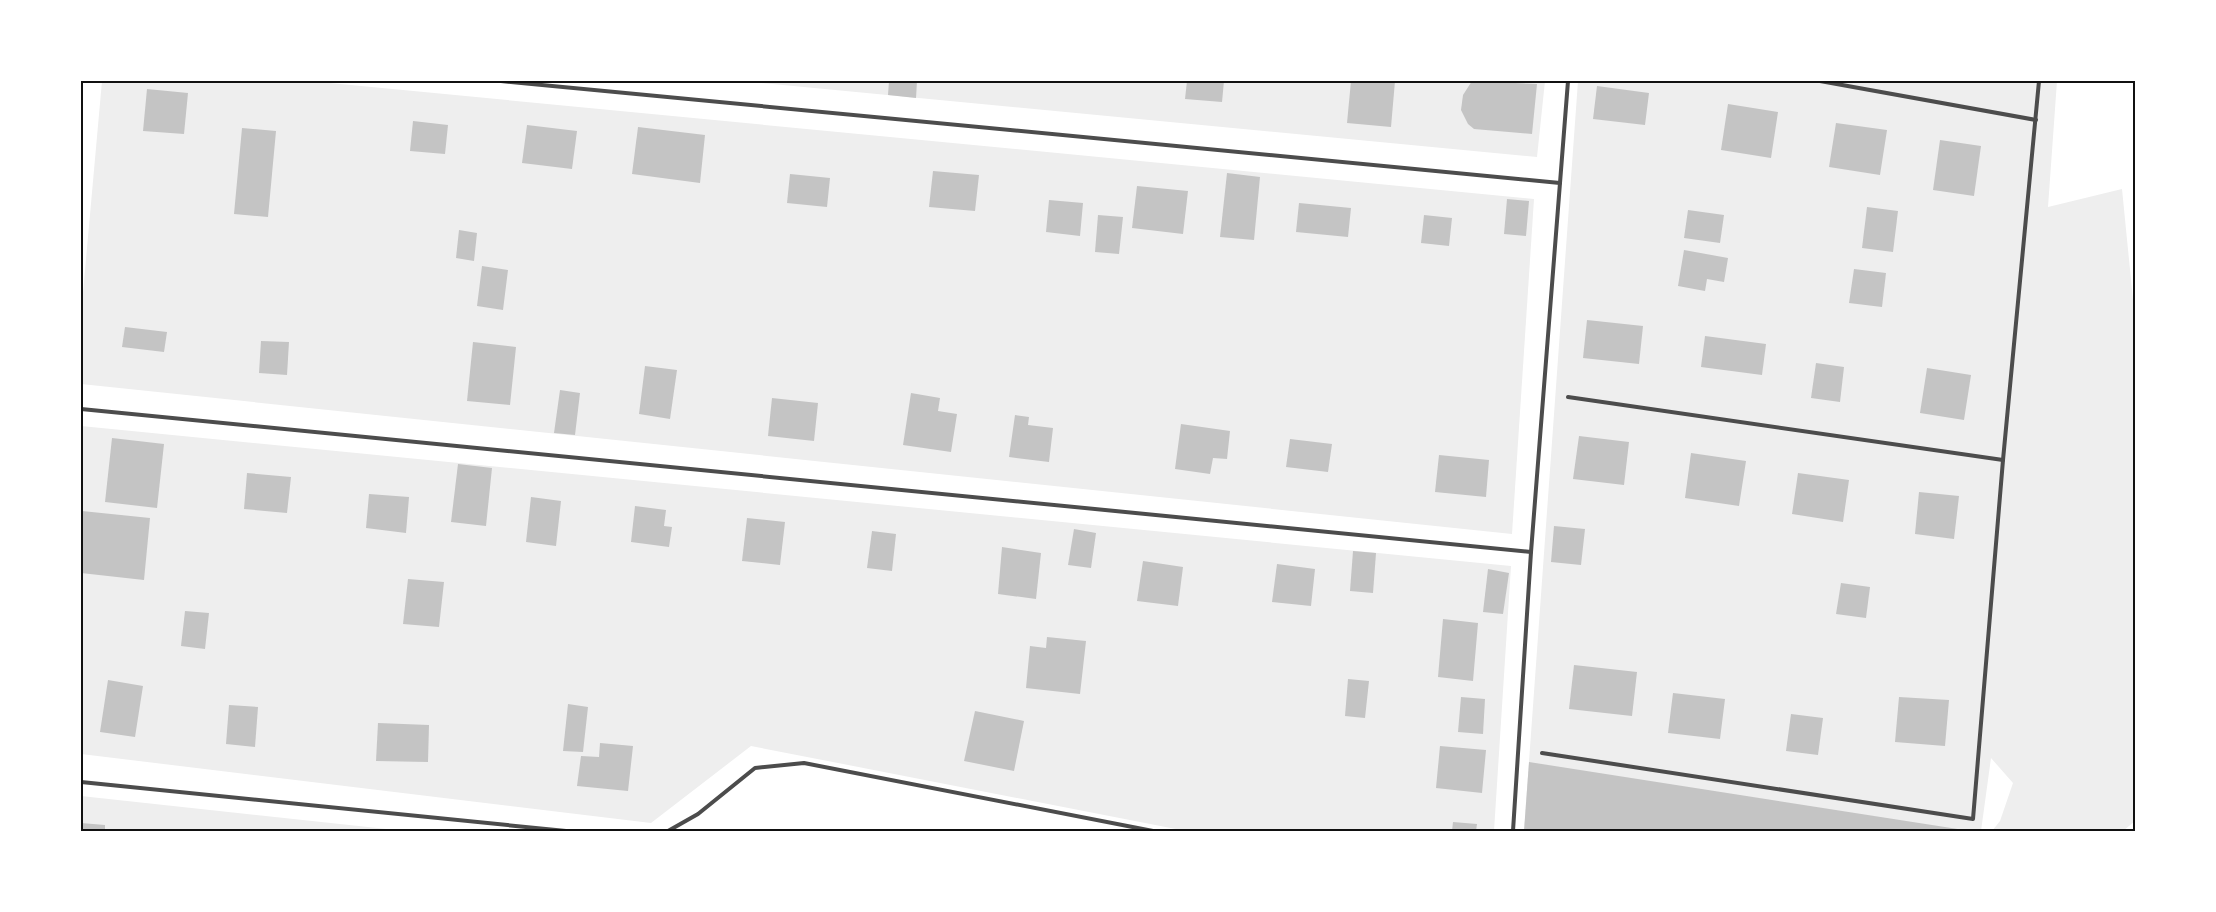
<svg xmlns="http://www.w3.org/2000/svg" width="2216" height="912" font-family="Commissioner,sans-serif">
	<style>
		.green { fill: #eee }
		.building { fill: #c4c4c4 }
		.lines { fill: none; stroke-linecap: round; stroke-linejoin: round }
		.service { stroke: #4c4c4c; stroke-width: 4 }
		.neatline { fill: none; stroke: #111; stroke-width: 2 }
	</style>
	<rect width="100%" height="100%" fill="#fff"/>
	<g class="green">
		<polygon points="102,81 309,81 1534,199 1512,534 81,384 81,315"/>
		<polygon points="740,81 1545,81 1537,157"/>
		<polygon points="1578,81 2057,81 2048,207 2122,189 2135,320 2135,821 2123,831 1992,831 2000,821 2013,783 1991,758 1981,831 1524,831"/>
		<polygon points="81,426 1511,566 1494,831 1186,831 751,746 651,823 81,754"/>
		<polygon points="81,796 405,831 81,831"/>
	</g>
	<g class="building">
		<polygon points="889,81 917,81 916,98 888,95"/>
		<polygon points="1187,81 1224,81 1222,102 1185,99"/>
		<polygon points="1351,81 1395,81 1391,127 1347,123"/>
		<polygon points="1472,81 1537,84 1532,134 1474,129 1468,124 1461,110 1463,95"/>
		<polygon points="1597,86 1649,93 1645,125 1593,119"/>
		<polygon points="147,89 188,93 184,134 143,131"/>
		<polygon points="1728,104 1778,112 1771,158 1721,150"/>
		<polygon points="413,121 448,125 445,154 410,151"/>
		<polygon points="1836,123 1887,130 1880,175 1829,167"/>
		<polygon points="527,125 577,131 572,169 522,163"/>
		<polygon points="638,127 705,135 700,183 632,174"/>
		<polygon points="242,128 276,131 268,217 234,214"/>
		<polygon points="1940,140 1981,146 1974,196 1933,190"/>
		<polygon points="933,171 979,175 975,211 929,207"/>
		<polygon points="1227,173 1260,177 1254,240 1220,237"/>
		<polygon points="790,174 830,178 827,207 787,203"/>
		<polygon points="1137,186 1188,191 1183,234 1132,228"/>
		<polygon points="1507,199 1529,201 1526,236 1504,234"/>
		<polygon points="1049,200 1083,203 1080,236 1046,232"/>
		<polygon points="1299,203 1351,208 1348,237 1296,232"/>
		<polygon points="1867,207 1898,211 1893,252 1862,248"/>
		<polygon points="1688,210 1724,215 1720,243 1684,238"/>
		<polygon points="1098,215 1123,217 1119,254 1095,252"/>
		<polygon points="1424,215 1452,218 1449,246 1421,243"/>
		<polygon points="459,230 477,233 474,261 456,258"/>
		<polygon points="1684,250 1728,258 1724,282 1707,279 1705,291 1678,286"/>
		<polygon points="482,266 508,270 503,310 477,306"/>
		<polygon points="1854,269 1886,273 1882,307 1849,303"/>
		<polygon points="1587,320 1643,326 1639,364 1583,358"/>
		<polygon points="125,327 167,332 164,352 122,347"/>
		<polygon points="1705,336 1766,344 1762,375 1701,367"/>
		<polygon points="261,341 289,342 287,375 259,373"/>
		<polygon points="473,342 516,347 510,405 467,401"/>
		<polygon points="1816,363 1844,367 1840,402 1811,398"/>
		<polygon points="645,366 677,370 670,419 639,414"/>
		<polygon points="1927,368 1971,375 1964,420 1920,413"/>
		<polygon points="560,390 580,393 575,435 554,433"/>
		<polygon points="911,393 940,398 938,411 957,414 951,452 903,445"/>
		<polygon points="772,398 818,403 814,441 768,436"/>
		<polygon points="1015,415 1029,417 1028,425 1053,428 1049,462 1009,457"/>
		<polygon points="1181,424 1230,431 1227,459 1213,458 1210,474 1175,469"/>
		<polygon points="1579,436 1629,442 1624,485 1573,479"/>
		<polygon points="112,438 164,444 157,508 105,502"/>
		<polygon points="1290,439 1332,444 1328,472 1286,467"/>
		<polygon points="1691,453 1746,461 1739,506 1685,498"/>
		<polygon points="1439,455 1489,460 1486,497 1435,492"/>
		<polygon points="458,464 492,468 486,526 451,522"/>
		<polygon points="247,473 291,477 287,513 244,509"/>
		<polygon points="1798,473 1849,480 1843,522 1792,514"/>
		<polygon points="1919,492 1959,496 1954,539 1915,534"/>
		<polygon points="369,494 409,497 406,533 366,528"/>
		<polygon points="531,497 561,501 556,546 526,542"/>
		<polygon points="635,506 666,510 664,526 672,527 669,547 631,542"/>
		<polygon points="82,511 150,518 144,580 81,573"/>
		<polygon points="747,518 785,522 780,565 742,561"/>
		<polygon points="1554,526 1585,529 1581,565 1551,562"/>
		<polygon points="1074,529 1096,533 1091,568 1068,565"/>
		<polygon points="872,531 896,534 892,571 867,568"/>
		<polygon points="1002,547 1041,553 1036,599 998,594"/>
		<polygon points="1353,551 1376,553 1373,593 1350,591"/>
		<polygon points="1143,561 1183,567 1178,606 1137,601"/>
		<polygon points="1277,564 1315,569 1311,606 1272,602"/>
		<polygon points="1488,569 1509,573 1503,614 1483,612"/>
		<polygon points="408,579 444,582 439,627 403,624"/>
		<polygon points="1841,583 1870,587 1866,618 1836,614"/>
		<polygon points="185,611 209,613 205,649 181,646"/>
		<polygon points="1443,619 1478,623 1473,681 1438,677"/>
		<polygon points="1047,637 1086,641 1080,694 1026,688 1030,646 1046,648"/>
		<polygon points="1574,665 1637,672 1632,716 1569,709"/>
		<polygon points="1348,679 1369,681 1365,718 1345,716"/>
		<polygon points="108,680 143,686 135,737 100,732"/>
		<polygon points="1673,693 1725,699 1720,739 1668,733"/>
		<polygon points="1461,697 1485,699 1483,734 1458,732"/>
		<polygon points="1899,697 1949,700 1945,746 1895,742"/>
		<polygon points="568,704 588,707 583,752 563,751"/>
		<polygon points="229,705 258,707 255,747 226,744"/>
		<polygon points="975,711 1024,721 1014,771 964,761"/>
		<polygon points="1791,714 1823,718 1818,755 1786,751"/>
		<polygon points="378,723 429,725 428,762 376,761"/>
		<polygon points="600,743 633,746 628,791 577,786 581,756 599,757"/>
		<polygon points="1440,746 1486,750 1482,793 1436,788"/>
		<polygon points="1529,762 1964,830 1964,831 1524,831"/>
		<polygon points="1453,822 1477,824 1476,831 1452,831"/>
		<polygon points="81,823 105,825 105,831 81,831"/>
	</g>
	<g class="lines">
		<g class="service">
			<polyline points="501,81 1560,183"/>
			<polyline points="1820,81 2036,120"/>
			<polyline points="1568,397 2003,460"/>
			<polyline points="81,409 1531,552"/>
			<polyline points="1542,753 1973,819 2003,460 2039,81"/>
			<polyline points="81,782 566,831"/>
			<polyline points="668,831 698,814 755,768 804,763 1153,831"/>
			<polyline points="1513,831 1531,552 1568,81"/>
		</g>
	</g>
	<rect width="2216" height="912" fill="none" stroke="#ffffff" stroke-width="165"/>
	<rect x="82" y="82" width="2052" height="748" class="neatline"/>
</svg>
